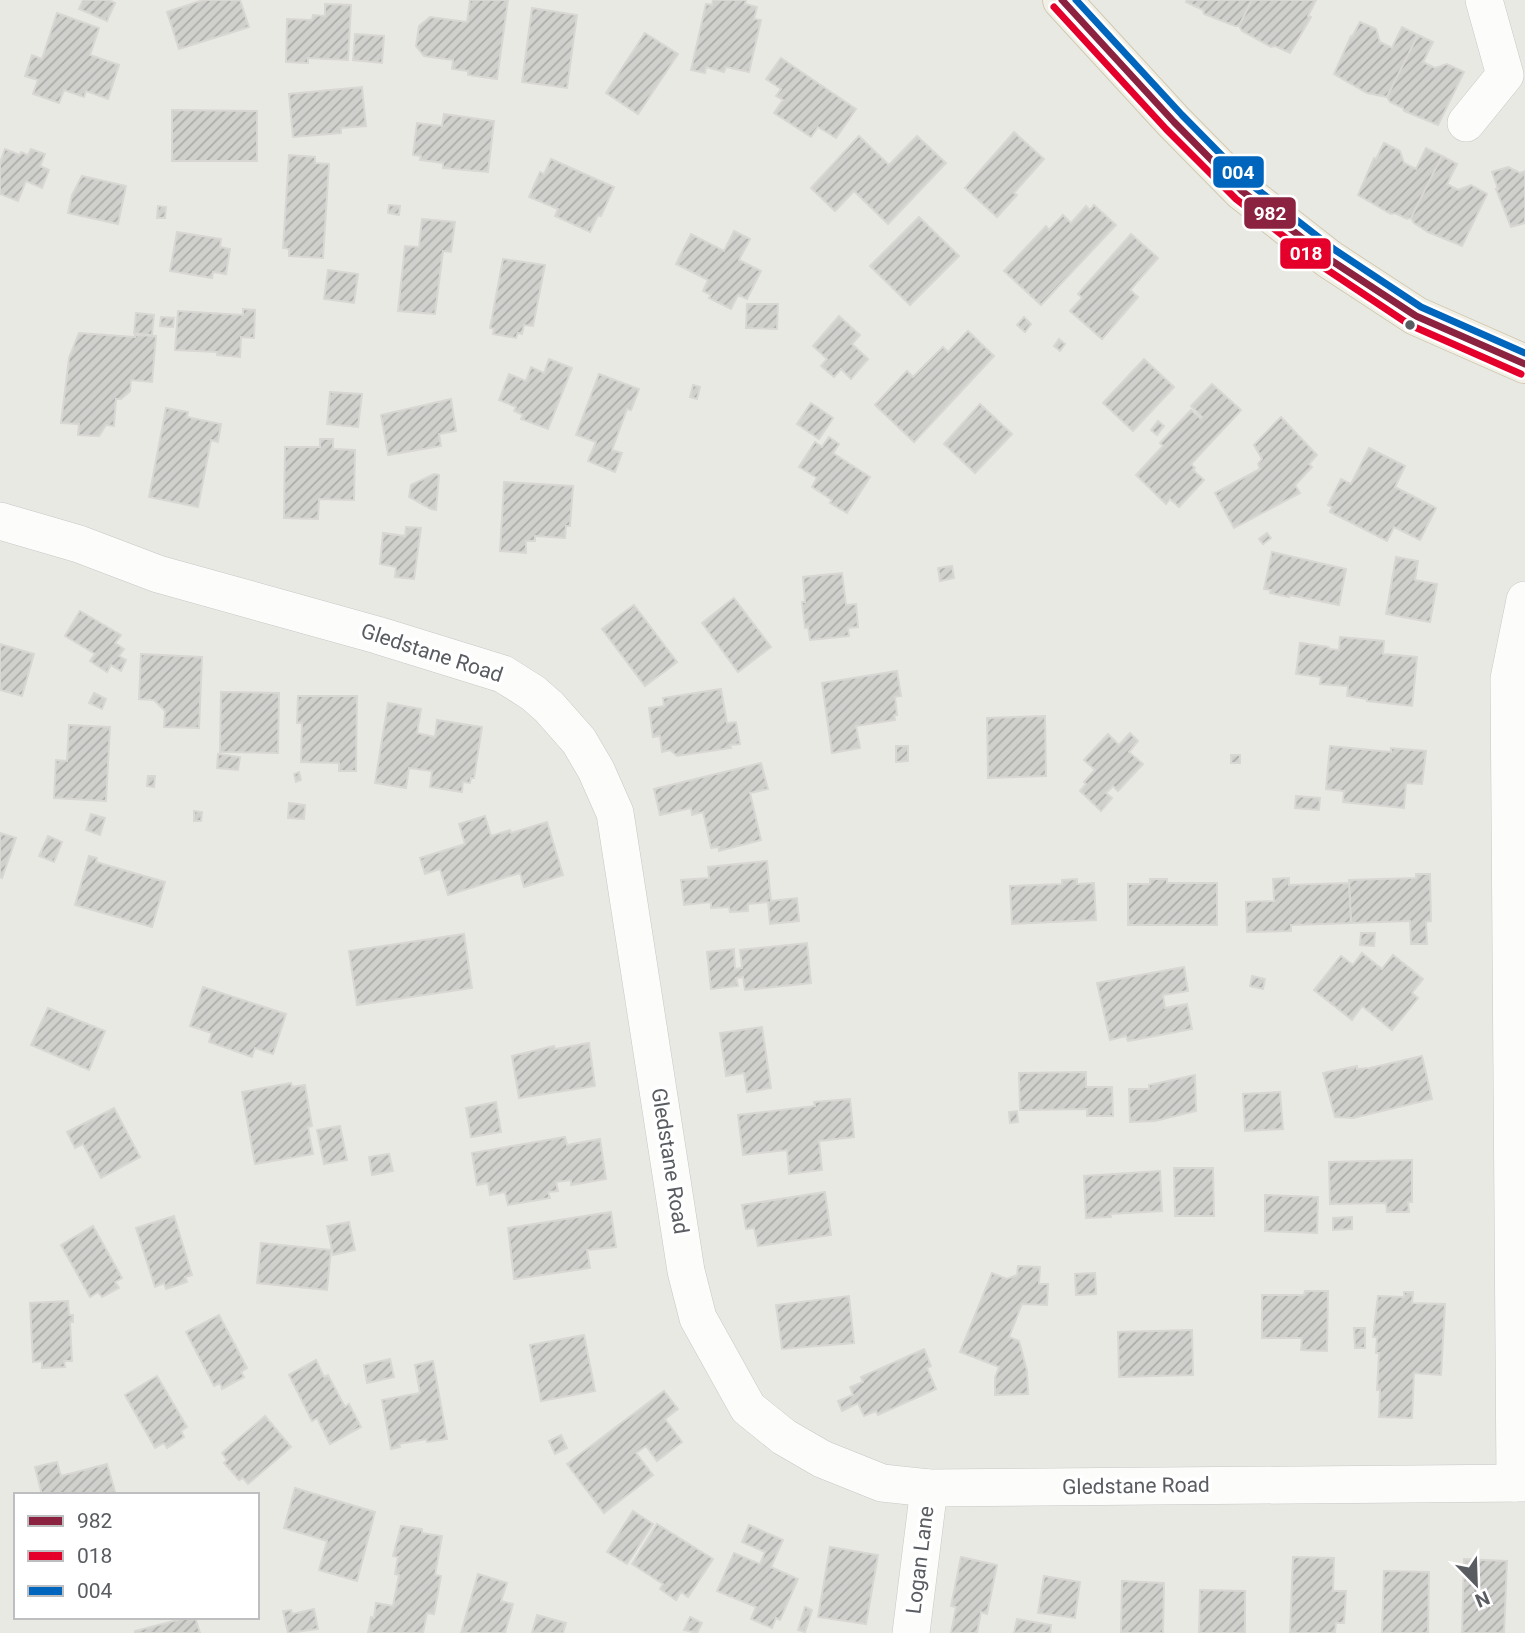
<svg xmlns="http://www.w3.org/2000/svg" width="1525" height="1633" font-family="Roboto,sans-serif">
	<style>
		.building { fill: url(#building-hatch); stroke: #d8d7d3; stroke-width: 2 }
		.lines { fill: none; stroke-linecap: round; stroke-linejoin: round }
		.minor-casing { stroke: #c6c7c6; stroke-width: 38 }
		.major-casing { stroke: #d0c9b2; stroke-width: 40 }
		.minor { stroke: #fcfcfb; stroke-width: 37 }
		.major { stroke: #f2f0e6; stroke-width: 38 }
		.bus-1-casing { stroke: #fff; stroke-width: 12 }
		.bus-2-casing { stroke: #fff; stroke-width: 12 }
		.bus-3-casing { stroke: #fff; stroke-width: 12 }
		.bus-1 { stroke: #8a2240; stroke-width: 7 }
		.bus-2 { stroke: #e4002b; stroke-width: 7 }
		.bus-3 { stroke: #0065bd; stroke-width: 7 }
		.bus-dot { fill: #595c61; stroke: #fff; stroke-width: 2.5 }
		.labels { text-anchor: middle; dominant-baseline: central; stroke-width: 7; stroke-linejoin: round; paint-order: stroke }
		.street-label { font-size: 21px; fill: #595c61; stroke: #fff }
		.line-badge { stroke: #fff; stroke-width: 2.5 }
		.badge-label { font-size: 19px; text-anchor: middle; font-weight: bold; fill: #fff }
	</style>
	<defs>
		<pattern id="building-hatch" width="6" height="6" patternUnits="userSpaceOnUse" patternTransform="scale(1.75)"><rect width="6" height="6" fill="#d0d0cd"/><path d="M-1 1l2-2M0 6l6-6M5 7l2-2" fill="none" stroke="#acacaa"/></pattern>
	</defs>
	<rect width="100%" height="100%" fill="#e9e9e4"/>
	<g class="building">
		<polygon points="83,0 109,0 115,3 107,21 79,9"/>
		<polygon points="203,0 240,0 249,27 179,49 167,12"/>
		<polygon points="470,0 508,0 497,79 468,75 468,71 452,69 453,60 424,56 416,46 419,26 430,17 467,22"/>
		<polygon points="713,0 746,0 745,4 757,7 754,19 761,20 749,72 726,67 724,72 706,67 705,73 691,70 706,4 712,5"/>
		<polygon points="1187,0 1252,0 1239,26 1235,26 1204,14 1203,10 1186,2"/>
		<polygon points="1252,0 1316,0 1308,16 1311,17 1290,53 1275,46 1271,47 1242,31 1239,26"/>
		<polygon points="325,4 351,5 348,60 308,58 308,63 286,62 287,19 312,20 313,15 325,16"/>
		<polygon points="532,8 577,15 567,88 522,82"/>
		<polygon points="57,13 99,28 90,55 119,65 108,99 86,91 84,97 64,90 59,103 33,94 38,80 25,76 32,55 42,59"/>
		<polygon points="1360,22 1376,29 1380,42 1392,48 1402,27 1418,35 1387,97 1367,93 1334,74 1351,36 1352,37"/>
		<polygon points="645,33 678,54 638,114 606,93"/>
		<polygon points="355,34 384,36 382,63 353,60"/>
		<polygon points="1418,35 1433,42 1423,62 1435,68 1447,64 1464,72 1438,125 1404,111 1403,108 1390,102 1387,97"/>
		<polygon points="781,58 856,109 836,138 818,127 811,137 774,113 783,100 776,96 781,89 766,79"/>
		<polygon points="362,87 366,126 341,128 341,133 293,137 289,94"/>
		<polygon points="172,110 257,111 257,161 172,161"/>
		<polygon points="444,114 494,121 488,172 443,168 443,163 420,160 421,156 413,155 417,123 442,126"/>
		<polygon points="1014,132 1044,159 1014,193 1017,195 997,217 965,188"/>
		<polygon points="859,136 889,165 917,136 946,163 888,224 854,191 835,211 811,188"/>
		<polygon points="1384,143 1400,151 1404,163 1416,169 1426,148 1442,156 1411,218 1407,219 1395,213 1391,214 1358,195 1374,158 1376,159"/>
		<polygon points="5,149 20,155 21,152 28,155 31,149 45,154 40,166 49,170 42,188 26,181 18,201 0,194 0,163"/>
		<polygon points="289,155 315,157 315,163 329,164 323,258 289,256 289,249 283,248"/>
		<polygon points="1442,156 1457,164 1447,184 1458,190 1471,185 1487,194 1462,246 1428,232 1414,223 1411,218"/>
		<polygon points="551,159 614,187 601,216 598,215 590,232 555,216 558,209 529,197 540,172 544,174"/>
		<polygon points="1508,167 1520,173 1525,171 1525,223 1511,227 1496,189 1498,189 1492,172"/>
		<polygon points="82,176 126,186 118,224 68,213 72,195"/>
		<polygon points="389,205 400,206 399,215 388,213"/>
		<polygon points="1094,205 1116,225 1041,305 1004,271 1046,226 1049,230 1063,215 1071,223 1086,206 1090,210"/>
		<polygon points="158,206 166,207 165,218 157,218"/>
		<polygon points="919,217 959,256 910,305 870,266"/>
		<polygon points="422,219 455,222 451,252 443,251 435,314 398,311 405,246 419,247"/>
		<polygon points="734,231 750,239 739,260 761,271 747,299 738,295 731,309 709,298 711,295 703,291 708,280 676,264 691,234 724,251"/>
		<polygon points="177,232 221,239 220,247 230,249 226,274 213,272 212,278 170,271"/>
		<polygon points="1131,234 1158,258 1130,290 1138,297 1102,339 1070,311 1082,298 1078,294"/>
		<polygon points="503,259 545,265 533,326 524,325 522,334 518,333 516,338 493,334 494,329 490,328"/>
		<polygon points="328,270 358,274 354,303 324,299"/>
		<polygon points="747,304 778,304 777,329 746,328"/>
		<polygon points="243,309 255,310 254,338 241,337 240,357 217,355 217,352 175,350 178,311 243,315"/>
		<polygon points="136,313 154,315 152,335 134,333"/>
		<polygon points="839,316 860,335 852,344 868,359 851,379 841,369 834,377 821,366 827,359 813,346"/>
		<polygon points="161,317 174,318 173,327 160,326"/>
		<polygon points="1024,317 1031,324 1025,332 1017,325"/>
		<polygon points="968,331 994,356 914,442 875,405 907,371 913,377 943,347 948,352"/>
		<polygon points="79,333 135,337 135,335 156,336 152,382 131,380 130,391 121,399 116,399 114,426 106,425 99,436 78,435 79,424 61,423 69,358"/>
		<polygon points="1059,339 1065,344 1060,351 1054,346"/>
		<polygon points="549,359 572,368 548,429 521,419 523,415 514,411 516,407 499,400 509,374 526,381 531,367 544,373"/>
		<polygon points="1144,359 1174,387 1133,431 1103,403"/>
		<polygon points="599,374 639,389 631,410 627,409 612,450 622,453 615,472 588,461 596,442 576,435"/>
		<polygon points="1212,384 1241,410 1191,464 1195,468 1193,470 1204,480 1179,507 1170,499 1166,504 1136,475 1163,446 1160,443 1191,410 1201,419 1202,417 1191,406"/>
		<polygon points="693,385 700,387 697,399 690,397"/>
		<polygon points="330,392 362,394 358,427 327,424"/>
		<polygon points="451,399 456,431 439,434 441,446 388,455 381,415"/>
		<polygon points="811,403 833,418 819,439 797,424"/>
		<polygon points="980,404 1012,434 975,473 944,444"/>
		<polygon points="166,408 188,412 187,417 221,424 218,442 211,440 198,507 149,497"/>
		<polygon points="1281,417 1317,455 1309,464 1312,467 1295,485 1300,493 1234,528 1215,493 1260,469 1258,464 1262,459 1254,445"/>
		<polygon points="1158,421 1164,426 1157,435 1151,430"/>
		<polygon points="829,437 839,444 833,453 870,477 847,513 830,503 832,500 812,487 817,478 799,467 815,442 822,447"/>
		<polygon points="320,439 333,439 333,449 355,450 354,500 319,499 318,519 284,518 285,447 320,447"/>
		<polygon points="1369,448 1405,466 1395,487 1436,508 1420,540 1394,527 1387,541 1330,512 1332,507 1328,505 1341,479 1351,484"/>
		<polygon points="434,474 439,475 436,510 431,509 409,497 411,485"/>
		<polygon points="504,482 573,486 570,526 566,526 565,538 535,536 535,541 526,541 526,553 500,551"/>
		<polygon points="406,527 421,528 414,579 395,577 396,567 380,564 383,533 405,536"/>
		<polygon points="1267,533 1271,538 1263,544 1259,539"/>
		<polygon points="1272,552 1346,569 1339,605 1289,595 1289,597 1270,593 1271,590 1264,589"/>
		<polygon points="1396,557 1418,561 1415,580 1437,584 1430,622 1386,614"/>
		<polygon points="952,566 954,578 940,581 938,568"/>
		<polygon points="842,573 846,605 856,604 858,627 848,628 849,636 810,640 808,627 805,628 802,602 805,602 803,577"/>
		<polygon points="734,598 771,647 738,672 702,623"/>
		<polygon points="634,605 677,662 645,686 602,629"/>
		<polygon points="80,611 121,635 115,643 124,649 119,656 126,660 121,671 111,665 107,672 90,661 95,654 65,636"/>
		<polygon points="1340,637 1384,641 1383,654 1417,657 1412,706 1367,701 1367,699 1347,696 1348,686 1320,684 1321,677 1296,674 1300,643 1329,647 1329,649 1339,650"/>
		<polygon points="0,644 34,654 22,696 0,690"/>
		<polygon points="141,654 202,657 199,728 164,727 165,711 154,700 139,699"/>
		<polygon points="897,671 901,696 895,697 897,715 894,715 895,720 856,726 860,748 832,753 822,683"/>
		<polygon points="721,689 727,723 736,722 740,744 730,745 731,748 677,756 670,750 662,752 660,736 653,737 649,708 664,706 663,698"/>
		<polygon points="221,692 279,693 278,753 220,752"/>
		<polygon points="94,693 106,699 102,709 89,703"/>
		<polygon points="298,696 357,696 356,771 339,771 339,763 301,762 302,723 297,723"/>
		<polygon points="388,703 421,709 417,733 435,737 437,720 482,727 474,778 471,778 470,783 463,782 462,792 430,787 432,771 409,768 406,788 375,783"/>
		<polygon points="1045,716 1046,776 988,778 987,718"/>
		<polygon points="69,725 110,727 106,801 54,798 56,760 67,761"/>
		<polygon points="1130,733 1138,741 1129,752 1143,764 1118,791 1113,786 1106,793 1112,798 1101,811 1080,791 1086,784 1084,782 1095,770 1084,760 1108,734 1119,745"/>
		<polygon points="896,746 908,746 908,761 896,762"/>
		<polygon points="1330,746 1391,752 1391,748 1426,751 1422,784 1406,783 1404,808 1343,802 1344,791 1326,789"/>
		<polygon points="218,754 240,757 238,770 217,768"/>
		<rect x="1231" y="755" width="9" height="8"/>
		<polygon points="761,763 768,789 750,793 761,840 719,851 719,847 711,848 703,812 692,815 691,808 660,815 654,789"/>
		<polygon points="299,772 301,780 296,782 294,774"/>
		<polygon points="148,776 155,776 154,787 147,786"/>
		<polygon points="1296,796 1320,798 1319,810 1295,808"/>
		<polygon points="289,803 305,805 304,819 288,818"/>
		<polygon points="194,811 202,812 201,821 194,821"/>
		<polygon points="91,814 105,818 100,835 86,830"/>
		<polygon points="485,816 491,836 510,830 511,833 547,822 563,875 524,887 520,873 448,895 440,869 425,874 420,858 465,844 459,824"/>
		<polygon points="0,833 16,838 2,878 0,877"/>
		<polygon points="48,836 62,842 54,862 39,856"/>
		<polygon points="89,856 97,858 96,862 165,882 152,927 75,905"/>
		<polygon points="767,861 771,901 797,898 799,921 770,924 768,902 748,904 748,911 730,912 729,907 711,908 711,902 684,905 681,880 709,878 708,867"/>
		<polygon points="1416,874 1430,874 1431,921 1426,922 1427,944 1411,944 1410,921 1351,923 1349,880 1416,878"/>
		<polygon points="1289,878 1289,885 1349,883 1351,923 1291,925 1291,931 1247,932 1246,902 1274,901 1273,879"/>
		<polygon points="1077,879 1077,884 1094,883 1096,920 1012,924 1010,886 1062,884 1062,880"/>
		<polygon points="1150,879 1167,879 1167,883 1217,883 1217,925 1128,925 1128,884 1150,884"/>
		<polygon points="1361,933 1375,933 1374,946 1360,945"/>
		<polygon points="464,934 472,988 357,1005 349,951"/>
		<polygon points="807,943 811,983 745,990 743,977 736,978 738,986 711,989 707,952 734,949 735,969 742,968 740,950"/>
		<polygon points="1362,953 1382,969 1393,955 1423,979 1412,993 1418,998 1392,1030 1362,1006 1352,1020 1314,990 1341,956 1353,965"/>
		<polygon points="1184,967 1188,991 1163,995 1165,1008 1187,1004 1192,1029 1128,1041 1126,1036 1110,1040 1097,983"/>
		<polygon points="1252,976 1265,979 1263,989 1250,986"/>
		<polygon points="203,987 286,1014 273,1054 255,1048 252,1057 209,1042 212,1033 190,1026"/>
		<polygon points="48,1008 105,1031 89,1070 31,1045"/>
		<polygon points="762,1027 771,1088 747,1092 744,1073 726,1076 720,1033"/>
		<polygon points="589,1043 595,1086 519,1098 512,1056 554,1046 555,1049"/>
		<polygon points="1422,1056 1432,1099 1353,1118 1335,1117 1323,1073 1357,1066 1357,1069 1370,1068"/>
		<polygon points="1086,1072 1086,1087 1112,1087 1113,1116 1087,1116 1087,1109 1020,1110 1019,1073"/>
		<polygon points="1195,1075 1196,1111 1155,1121 1130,1122 1129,1089 1149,1089 1149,1085"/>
		<polygon points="291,1083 292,1087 305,1085 312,1126 308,1127 313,1154 255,1164 242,1092"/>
		<polygon points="1280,1092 1283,1129 1245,1131 1243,1094"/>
		<polygon points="850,1099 854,1137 819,1141 822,1170 789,1174 787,1150 743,1155 738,1115 815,1106 814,1102"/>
		<polygon points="496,1102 501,1132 471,1137 466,1108"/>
		<polygon points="114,1108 140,1157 101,1178 83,1144 75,1148 67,1132"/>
		<polygon points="1017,1111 1018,1122 1010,1123 1009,1112"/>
		<polygon points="340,1126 347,1160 324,1164 317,1130"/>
		<polygon points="565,1137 567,1145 600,1139 606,1179 571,1185 571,1180 556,1182 558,1191 548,1192 550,1198 508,1205 505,1192 490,1195 488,1183 477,1185 472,1153"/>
		<polygon points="389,1154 393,1171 372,1175 369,1157"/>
		<polygon points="1412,1160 1412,1202 1408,1202 1409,1212 1387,1212 1386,1203 1330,1204 1329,1162"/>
		<polygon points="1174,1168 1213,1168 1214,1216 1175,1216"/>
		<polygon points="1160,1171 1162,1211 1110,1214 1111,1217 1086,1218 1084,1176"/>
		<polygon points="825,1192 831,1235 758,1246 754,1228 746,1229 742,1205"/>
		<polygon points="1265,1195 1318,1197 1317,1233 1265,1231"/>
		<polygon points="611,1212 616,1247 587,1250 590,1268 514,1279 508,1228"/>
		<polygon points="174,1216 192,1275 185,1277 187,1282 166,1289 164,1283 155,1287 136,1228"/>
		<polygon points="1352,1217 1352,1229 1333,1230 1333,1218"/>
		<polygon points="349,1222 355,1250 333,1255 327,1226"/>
		<polygon points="93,1226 122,1278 115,1282 119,1288 102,1297 98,1292 90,1297 61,1245"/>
		<polygon points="261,1243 331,1250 327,1290 257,1283"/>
		<polygon points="1018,1266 1040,1267 1039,1284 1048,1284 1047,1305 1022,1304 1009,1337 1019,1341 1027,1371 1028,1394 995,1395 995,1378 999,1367 960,1352 992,1273 1007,1279 1017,1275"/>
		<polygon points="1095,1273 1096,1294 1076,1295 1075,1274"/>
		<polygon points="1305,1291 1328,1291 1327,1351 1301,1350 1302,1338 1262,1338 1262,1295 1304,1295"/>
		<polygon points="1404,1292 1413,1292 1412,1303 1445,1304 1441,1375 1414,1373 1412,1418 1379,1417 1380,1390 1377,1390 1379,1353 1376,1353 1377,1337 1373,1337 1378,1296 1404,1297"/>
		<polygon points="849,1296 854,1343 782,1349 776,1305"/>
		<polygon points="68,1301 69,1315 73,1315 73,1322 70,1322 72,1361 64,1361 65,1367 42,1368 42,1361 33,1362 30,1303"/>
		<polygon points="219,1315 247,1368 241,1372 244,1377 222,1389 220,1383 214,1386 186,1332"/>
		<polygon points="1354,1328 1365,1328 1365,1348 1355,1348"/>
		<polygon points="1192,1330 1193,1375 1119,1377 1118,1332"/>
		<polygon points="584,1335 595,1391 541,1401 530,1345"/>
		<polygon points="924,1349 931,1366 927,1368 936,1389 878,1415 876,1411 864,1416 858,1403 842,1411 838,1401 853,1395 850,1387 863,1382 861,1377"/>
		<polygon points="390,1359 394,1377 367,1383 364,1365"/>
		<polygon points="316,1360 324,1377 328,1375 345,1407 349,1404 361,1427 330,1444 317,1418 312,1421 289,1375"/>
		<polygon points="433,1361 447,1439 427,1442 426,1439 399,1444 400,1447 391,1449 382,1400 420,1393 415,1365"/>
		<polygon points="157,1376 187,1427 181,1431 184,1437 167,1448 164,1443 155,1448 125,1395"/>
		<polygon points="664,1391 678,1409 665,1419 682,1442 657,1461 646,1446 636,1453 653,1475 604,1513 567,1464"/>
		<polygon points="265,1416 291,1447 248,1484 243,1478 239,1480 224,1463 227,1460 222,1453"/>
		<polygon points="561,1435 567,1448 555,1454 549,1441"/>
		<polygon points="57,1462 61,1476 107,1464 116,1495 42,1495 35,1467"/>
		<polygon points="295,1488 375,1512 357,1581 319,1570 327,1541 284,1528"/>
		<polygon points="633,1511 653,1524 627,1564 607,1552"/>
		<polygon points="657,1524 713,1559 688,1597 681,1592 676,1600 660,1589 663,1584 632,1564"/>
		<polygon points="749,1525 783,1540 771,1567 798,1579 780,1620 776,1618 772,1628 751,1619 756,1607 717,1591 734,1553 760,1564 765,1552 742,1542"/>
		<polygon points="401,1526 422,1529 422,1533 442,1536 435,1575 441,1576 434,1614 427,1613 423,1633 368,1633 371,1617 374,1618 376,1603 393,1606 399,1575 395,1574 398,1557 393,1556"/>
		<polygon points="830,1547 878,1555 866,1624 818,1617"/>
		<polygon points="961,1557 997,1565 987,1614 981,1612 977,1633 951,1633 956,1607 951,1606"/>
		<polygon points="1293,1557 1334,1558 1333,1591 1346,1591 1344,1623 1336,1623 1335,1633 1290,1633"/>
		<polygon points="1464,1559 1507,1561 1504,1633 1462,1633"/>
		<polygon points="1384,1571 1429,1572 1428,1633 1382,1633"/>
		<polygon points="478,1574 507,1583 501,1601 513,1604 505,1633 461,1633"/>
		<polygon points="1044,1576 1080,1582 1075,1618 1038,1613"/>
		<polygon points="1122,1581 1164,1583 1163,1633 1121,1633"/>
		<polygon points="1200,1590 1245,1591 1245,1633 1199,1633"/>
		<polygon points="805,1607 812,1610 805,1632 798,1630"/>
		<polygon points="314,1609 318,1629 288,1633 283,1611 291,1610 292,1614"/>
		<polygon points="537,1615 566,1623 563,1633 532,1633"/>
		<polygon points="189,1617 195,1617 200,1633 135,1633 135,1631"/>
		<polygon points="690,1617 702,1623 697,1633 684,1630"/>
		<polygon points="1017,1619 1051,1625 1050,1633 1014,1633"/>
	</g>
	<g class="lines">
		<g class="minor-casing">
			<g id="minor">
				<polyline points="1466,123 1505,75 1484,0"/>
				<polyline points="0,521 79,544 158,574 377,635 503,674 533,693 549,707 579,741 596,770 615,813 686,1271 698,1318 748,1408 784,1437 822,1459 882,1483 929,1488 1525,1483"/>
				<polyline points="1515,1483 1509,679 1525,600"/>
				<polyline points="911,1633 929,1488"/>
			</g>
		</g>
		<g class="major-casing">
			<polyline id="major" points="1062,0 1174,122 1242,191 1329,259 1416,316 1525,364"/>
		</g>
		<use href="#minor" class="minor"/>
		<use href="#major" class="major"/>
		<g class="bus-1-casing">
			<polyline id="bus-1" points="1062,0 1174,122 1242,191 1329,259 1416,316 1525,364"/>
		</g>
		<g class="bus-2-casing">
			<polyline id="bus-2" points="1054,7 1166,129 1236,199 1323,267 1410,325 1521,374"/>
		</g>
		<g class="bus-3-casing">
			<polyline id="bus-3" points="1076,0 1182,115 1249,183 1335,250 1421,307 1525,353"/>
		</g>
		<use href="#bus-1" class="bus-1"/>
		<use href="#bus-2" class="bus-2"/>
		<use href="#bus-3" class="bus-3"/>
	</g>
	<circle class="bus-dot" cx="1410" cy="325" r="6"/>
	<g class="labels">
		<g class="street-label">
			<text transform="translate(432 653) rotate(18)">Gledstane Road</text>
			<text transform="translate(670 1161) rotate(81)">Gledstane Road</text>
			<text transform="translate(1136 1486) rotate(-1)">Gledstane Road</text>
			<text transform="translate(920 1560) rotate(-83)">Logan Lane</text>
		</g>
	</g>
	<g class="line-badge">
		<rect x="1212" y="155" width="53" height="34" rx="7" fill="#0065bd"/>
		<rect x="1243" y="196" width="54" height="34" rx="7" fill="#8a2240"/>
		<rect x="1279" y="237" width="53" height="33" rx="7" fill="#e4002b"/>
	</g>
	<g class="badge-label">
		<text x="1238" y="179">004</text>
		<text x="1270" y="220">982</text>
		<text x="1306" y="260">018</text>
	</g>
	<rect x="14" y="1493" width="245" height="126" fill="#ffffff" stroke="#bdbec0" stroke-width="2"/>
	<rect x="28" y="1516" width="35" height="10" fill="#8a2240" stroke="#bdbec0" stroke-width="2"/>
	<text x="77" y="1528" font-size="21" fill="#595c61">982</text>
	<rect x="28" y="1551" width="35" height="10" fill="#e4002b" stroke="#bdbec0" stroke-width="2"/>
	<text x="77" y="1563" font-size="21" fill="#595c61">018</text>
	<rect x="28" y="1586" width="35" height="10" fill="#0065bd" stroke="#bdbec0" stroke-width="2"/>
	<text x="77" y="1598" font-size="21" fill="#595c61">004</text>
	<g transform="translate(1476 1584) rotate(157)" stroke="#ffffff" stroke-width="5" paint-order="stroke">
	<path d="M0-5L12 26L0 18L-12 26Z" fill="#595c61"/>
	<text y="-10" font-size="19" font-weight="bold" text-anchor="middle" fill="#595c61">N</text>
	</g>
</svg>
